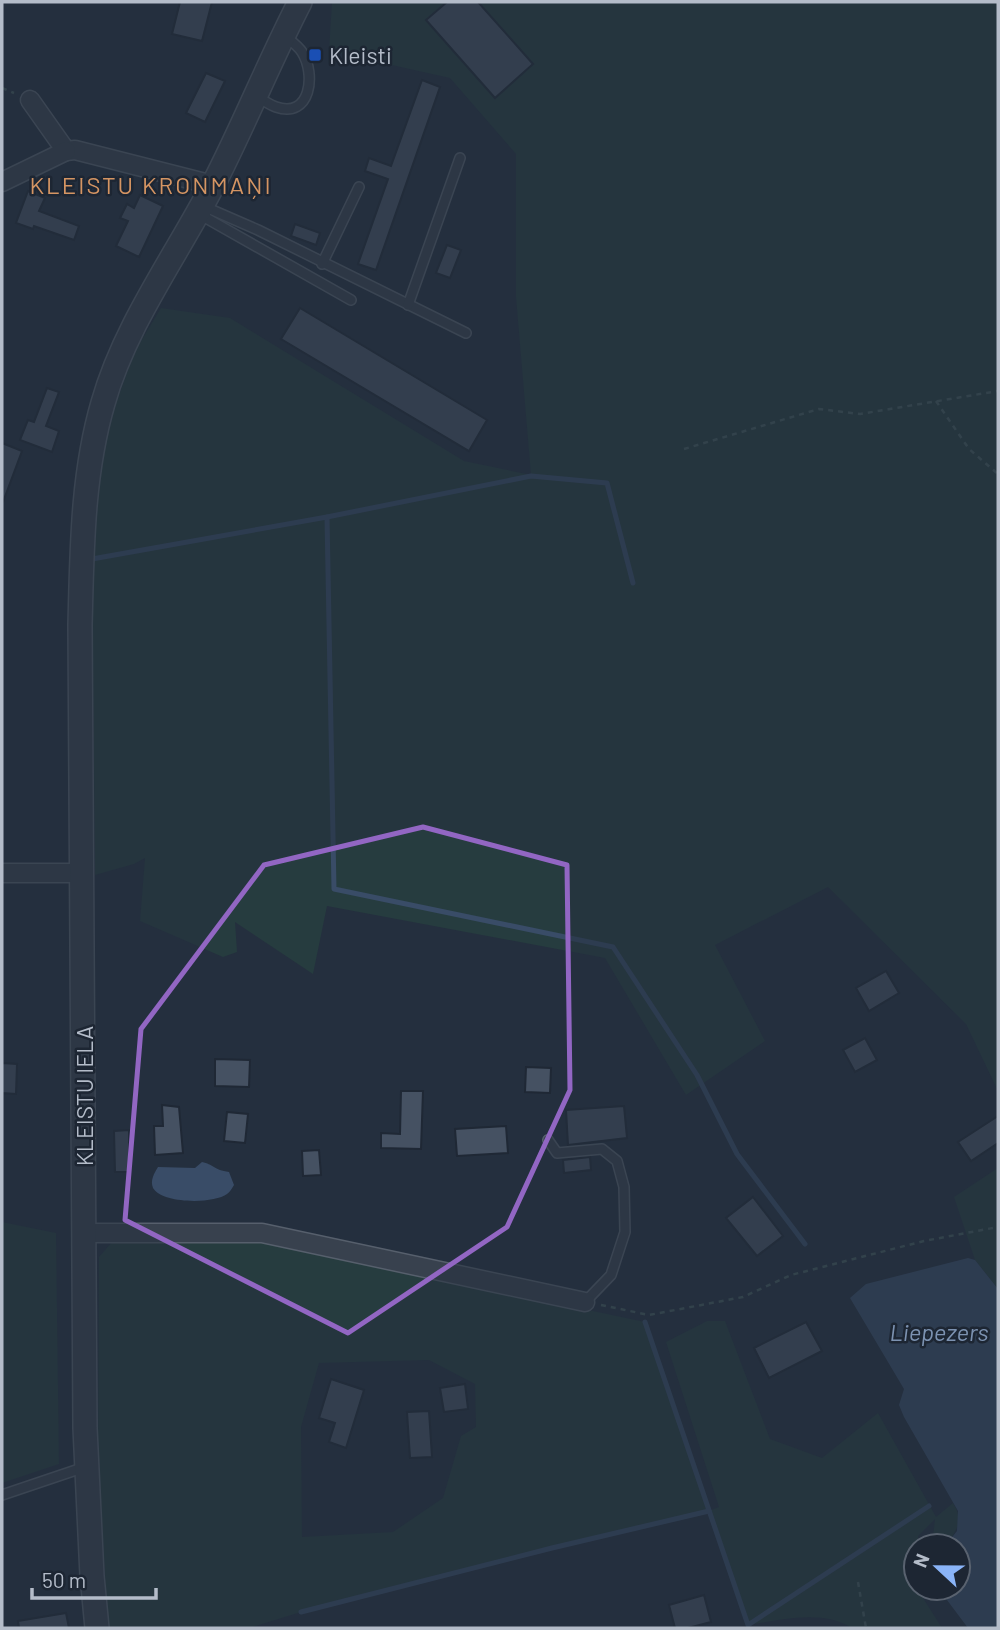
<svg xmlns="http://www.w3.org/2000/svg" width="1000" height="1630" font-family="Barlow,sans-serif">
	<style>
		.green { fill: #263c3f; fill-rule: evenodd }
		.water { fill: #394c67 }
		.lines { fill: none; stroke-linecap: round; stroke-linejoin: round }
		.stream { stroke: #394c67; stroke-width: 5 }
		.building { fill: #455162; stroke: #1f2835; stroke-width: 2 }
		.service-casing { stroke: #565f6c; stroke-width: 12 }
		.minor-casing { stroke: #565f6c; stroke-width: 21 }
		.tertiary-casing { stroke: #565f6c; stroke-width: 26 }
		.path { stroke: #44595c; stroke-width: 2.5; stroke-dasharray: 5 5; stroke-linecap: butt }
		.service { stroke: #38414e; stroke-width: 9 }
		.minor { stroke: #38414e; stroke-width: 18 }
		.tertiary { stroke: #38414e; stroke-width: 23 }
		.marked { fill: none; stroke: #9266c3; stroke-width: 5; stroke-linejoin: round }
		.transit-dot { fill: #1a4fb4; stroke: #1d2633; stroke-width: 2.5 }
		.labels { text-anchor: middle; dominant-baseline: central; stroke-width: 5; stroke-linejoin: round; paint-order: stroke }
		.poi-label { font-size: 23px; fill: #b4bcc9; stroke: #1d2633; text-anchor: start }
		.street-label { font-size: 23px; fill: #b4bcc9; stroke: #1d2633 }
		.neighbourhood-label { font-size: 24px; letter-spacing: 2px; fill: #d59563; stroke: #1d2633 }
		.water-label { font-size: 24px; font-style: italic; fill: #7c92b1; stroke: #1d2633 }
	</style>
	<rect width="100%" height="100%" fill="#242f3e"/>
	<g class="green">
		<polygon points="332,2 998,2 998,1091 966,1024 828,887 715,945 765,1041 686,1095 605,958 327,906 313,974 235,922 237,952 223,957 140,921 145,858 134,864 95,875 92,559 97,501 109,422 135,351 161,308 230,318 464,461 531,475 516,297 516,154 450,78 329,51"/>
		<polygon points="998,1168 998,1289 975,1260 954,1197"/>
		<polygon points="2,1222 56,1233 59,1464 2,1483"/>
		<path d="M113,1241H263L645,1322L709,1511L719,1507L666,1342L707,1321H725L770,1439L822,1458L878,1413L936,1517L953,1503C964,1520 957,1531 945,1546H932L935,1519L918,1536V1546H916V1587L942,1628H852C822,1609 781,1620 748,1625L709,1511L552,1548L301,1612L249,1628H108L98,1450L99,1257ZM429,1360L475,1384L476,1427L461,1436L443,1498L393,1532L302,1537L301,1427L319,1363Z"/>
	</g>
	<g class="water">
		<path d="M202,1162C213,1164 214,1170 229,1172L234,1185C232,1188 230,1192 227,1194C214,1204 162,1204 153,1188C150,1180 154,1174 158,1167L195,1168Z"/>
		<polygon points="968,1258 975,1260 998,1289 998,1628 968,1628 938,1588 958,1588 958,1546 945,1546 957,1531 958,1511 904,1417 899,1405 904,1389 850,1298 866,1284"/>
	</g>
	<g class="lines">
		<g class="stream">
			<polyline points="327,517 334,889 613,947 697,1075 737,1154 805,1244"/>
			<polyline points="92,559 327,517 531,476 607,483 633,583"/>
			<polyline points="645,1322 748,1625 929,1506"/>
			<polyline points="301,1612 552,1548 709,1511"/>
		</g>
	</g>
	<g class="building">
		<polygon points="180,2 212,2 202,41 172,34"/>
		<polygon points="447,2 478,2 533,64 495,98 426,20"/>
		<polygon points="206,73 225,81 205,122 186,113"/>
		<polygon points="422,80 440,87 376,270 358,264 388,179 365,171 369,158 391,166"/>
		<polygon points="28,191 45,198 39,211 79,226 74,240 34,226 33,229 16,223"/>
		<polygon points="140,195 163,206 139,257 116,246 128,221 120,218 127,204 134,208"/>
		<polygon points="295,224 320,233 316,245 291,236"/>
		<polygon points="447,245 461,250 450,278 436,273"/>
		<polygon points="300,308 487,420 469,451 281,339"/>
		<polygon points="47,388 59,392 46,426 59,431 52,452 20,440 28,420 34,422"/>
		<polygon points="2,443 22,451 3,502 2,502"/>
		<polygon points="886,971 899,993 869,1011 856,988"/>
		<polygon points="865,1038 877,1060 855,1072 843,1050"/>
		<polygon points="215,1059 250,1060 249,1087 215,1086"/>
		<polygon points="2,1063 17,1064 16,1094 2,1093"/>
		<polygon points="526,1067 551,1068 550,1093 525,1092"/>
		<polygon points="401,1091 423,1091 421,1149 381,1148 381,1133 400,1134"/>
		<polygon points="162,1105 179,1107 183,1153 155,1155 154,1126 163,1126"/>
		<polygon points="624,1106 627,1138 568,1145 566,1110"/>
		<polygon points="227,1112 248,1114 245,1143 224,1141"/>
		<polygon points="998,1116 998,1143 971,1161 958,1142"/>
		<polygon points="506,1126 508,1153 457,1156 455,1129"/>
		<polygon points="129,1130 129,1172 115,1172 114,1131"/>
		<polygon points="319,1150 321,1175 303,1176 302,1151"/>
		<polygon points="590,1157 591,1170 564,1173 563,1160"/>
		<polygon points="753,1197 783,1236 757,1256 726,1218"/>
		<polygon points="806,1322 822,1351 769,1378 754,1348"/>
		<polygon points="331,1379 364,1390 346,1448 329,1442 335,1423 319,1418"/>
		<polygon points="465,1384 468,1409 444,1412 440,1388"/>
		<polygon points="429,1411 432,1457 410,1458 407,1412"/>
		<polygon points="704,1595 711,1622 688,1628 675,1628 669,1605"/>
		<polygon points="66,1613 69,1628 19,1628 18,1621"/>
	</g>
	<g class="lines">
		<g class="service-casing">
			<g id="service">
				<path d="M257,97C263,100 270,105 276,107C311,119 316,74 302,52C298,46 291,41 286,37"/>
				<polyline points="203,206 258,230 466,333"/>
				<polyline points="199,214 351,300"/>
				<polyline points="322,264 359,187"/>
				<polyline points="408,305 460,158"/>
				<polyline points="548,1140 557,1153 602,1149 617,1161 624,1187 625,1232 611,1275 585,1302"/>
				<polyline points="2,1495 85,1467"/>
			</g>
		</g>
		<g class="minor-casing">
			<g id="minor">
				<polyline points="30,100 66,151 75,150 213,185"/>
				<polyline points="2,182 66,151"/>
				<polyline points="2,873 82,873"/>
				<polyline points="85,1233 262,1233 585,1302"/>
			</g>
		</g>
		<g class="tertiary-casing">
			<path id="tertiary" d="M97,1628L92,1576L85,1428L80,625C82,551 82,475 103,403C125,325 176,256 213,185C244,125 269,62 300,2"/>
		</g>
		<g class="path">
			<polyline points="2,88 14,93"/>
			<polyline points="936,401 969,449 998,474"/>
			<polyline points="684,449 819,409 860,414 998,391"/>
			<polyline points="601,1305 649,1315 743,1297 791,1275 924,1241 998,1227"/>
			<polyline points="858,1582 866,1628"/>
		</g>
		<use href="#service" class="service"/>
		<use href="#minor" class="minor"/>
		<use href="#tertiary" class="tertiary"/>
	</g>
	<path d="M0 0H1000V1630H0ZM423,827L567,865L570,1090L507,1227L348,1333L125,1220L141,1029L264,865Z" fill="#242f3e" fill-opacity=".55" fill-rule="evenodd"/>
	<path class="marked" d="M423,827L567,865L570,1090L507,1227L348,1333L125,1220L141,1029L264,865Z"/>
	<rect class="transit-dot" x="308" y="48" width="14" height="14" rx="3.5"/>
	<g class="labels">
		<g class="poi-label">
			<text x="329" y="55">Kleisti</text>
		</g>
		<g class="street-label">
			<text transform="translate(84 1096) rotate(-90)">KLEISTU IELA</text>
		</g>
		<g class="neighbourhood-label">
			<text x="151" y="184">KLEISTU KRONMAŅI</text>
		</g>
		<g class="water-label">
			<text x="939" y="1331">Liepezers</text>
		</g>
	</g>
	<rect width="1000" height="1630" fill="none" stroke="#b4bcc9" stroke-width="7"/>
	<g transform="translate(937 1567) rotate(292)"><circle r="33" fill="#1d2633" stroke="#59626f" stroke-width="2"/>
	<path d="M0-5L12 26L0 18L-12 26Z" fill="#8ab4f8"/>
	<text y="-10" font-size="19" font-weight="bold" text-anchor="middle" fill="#b4bcc9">N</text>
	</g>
	<path d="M32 1588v10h124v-10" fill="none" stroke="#b4bcc9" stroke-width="3.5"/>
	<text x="42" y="1588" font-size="21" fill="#b4bcc9" stroke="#1d2633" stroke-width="5" paint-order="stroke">50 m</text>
</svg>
